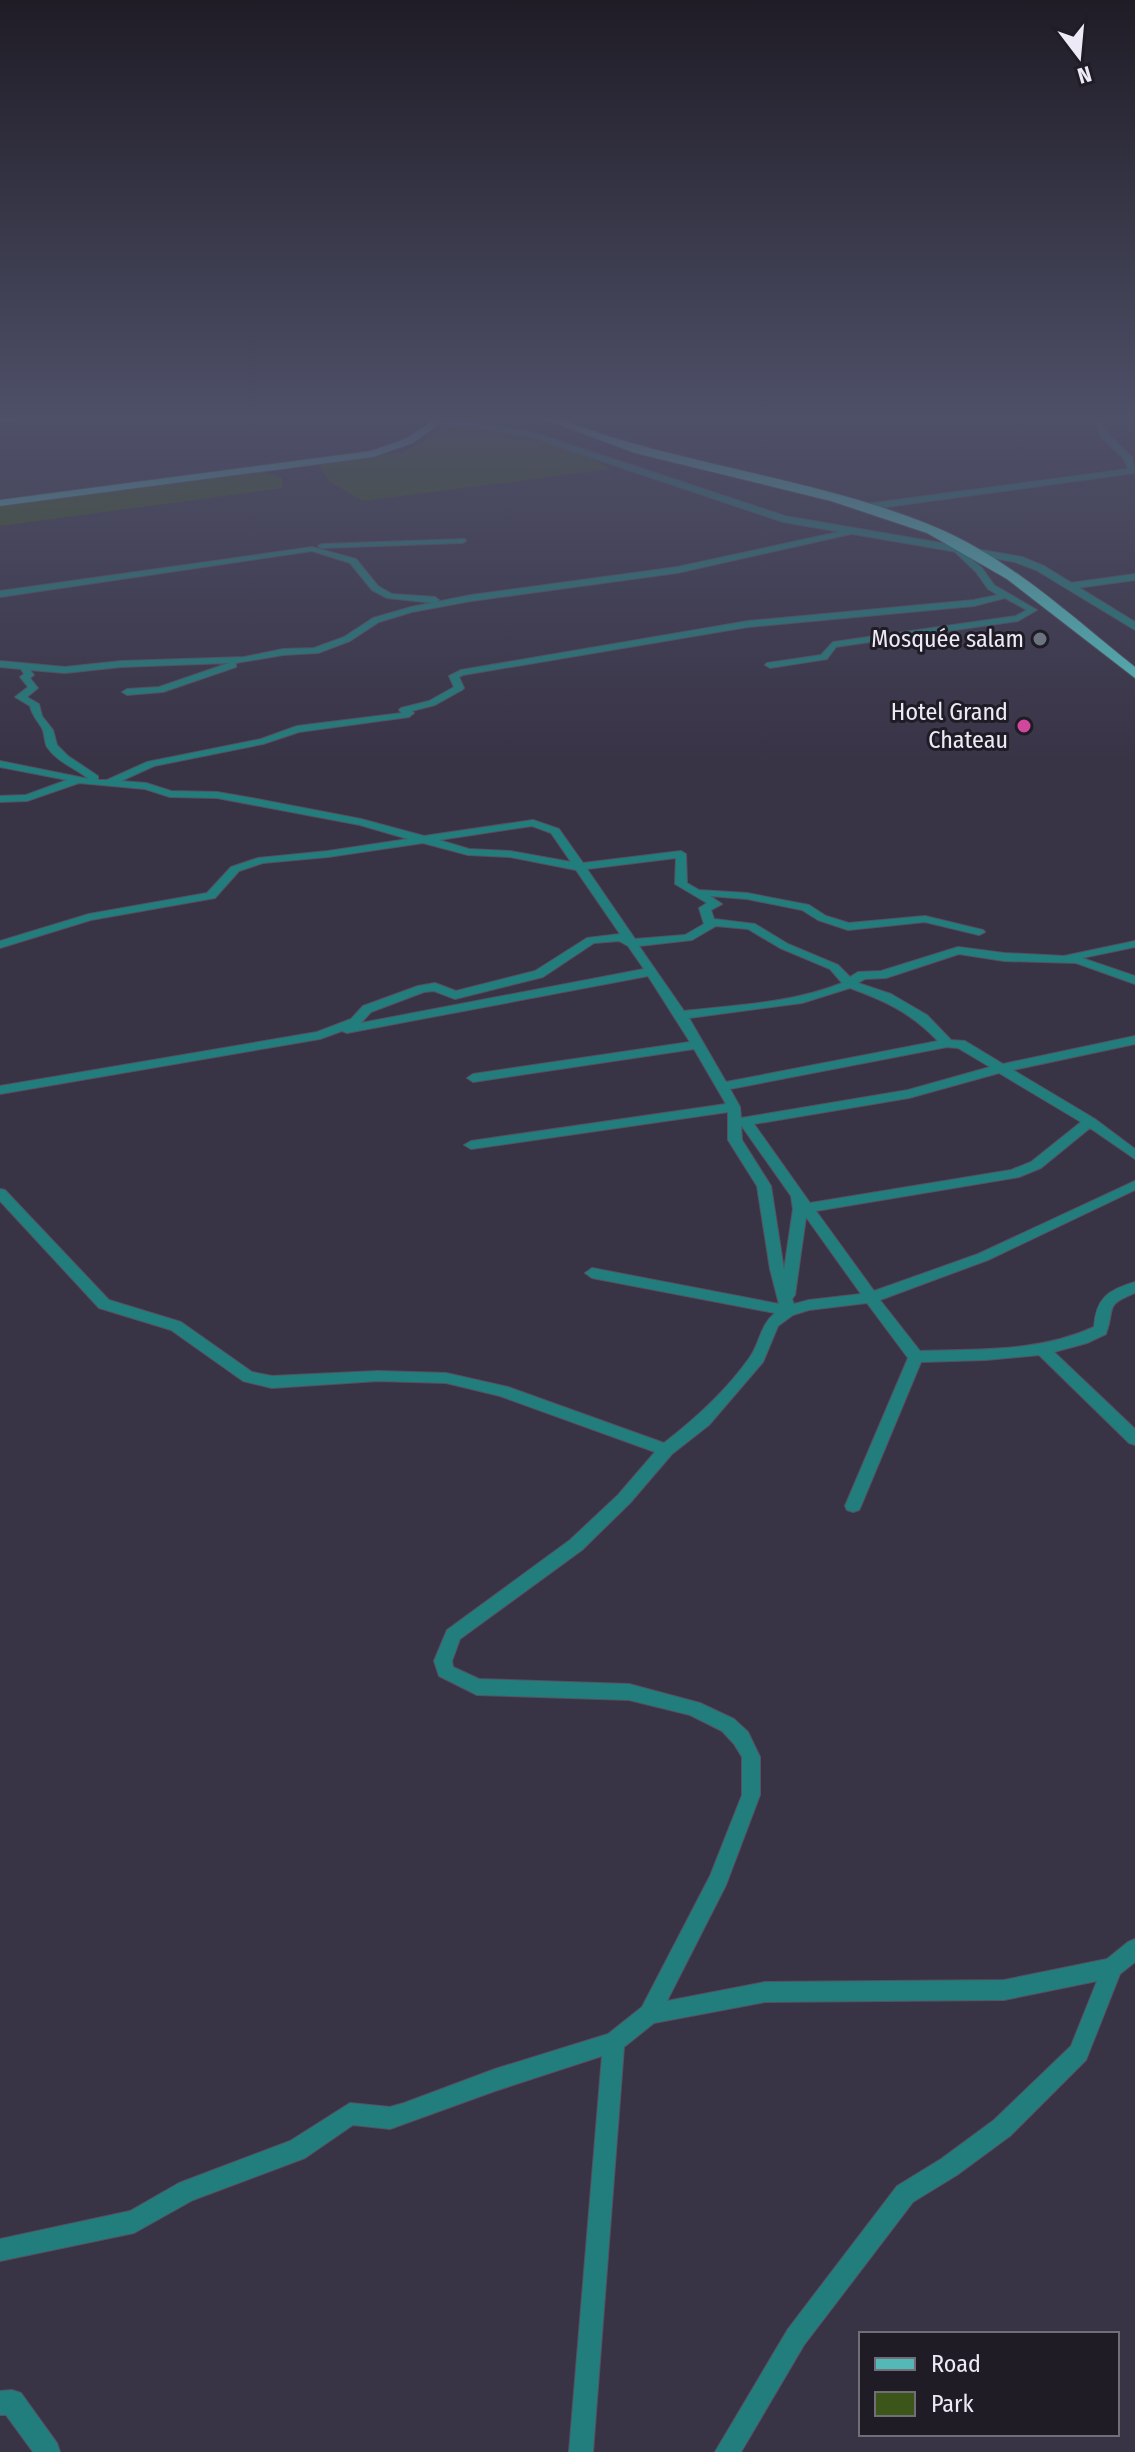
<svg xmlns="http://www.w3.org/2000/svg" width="1135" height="2452" font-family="'Fira Sans Condensed',sans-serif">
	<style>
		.green { fill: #3c561a }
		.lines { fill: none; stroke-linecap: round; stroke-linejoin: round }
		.minor-casing { stroke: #565062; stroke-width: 2 }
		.tertiary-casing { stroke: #565062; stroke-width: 2 }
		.primary-casing { stroke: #565062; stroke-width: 2 }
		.trunk-casing { stroke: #565062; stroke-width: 2 }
		.minor { fill: #227e7c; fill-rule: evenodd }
		.tertiary { fill: #227e7c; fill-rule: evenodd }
		.primary { fill: #54b8b6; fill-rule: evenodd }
		.trunk { fill: #54c4c2; fill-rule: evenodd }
		.worship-dot { fill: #6b7280; stroke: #1f1c25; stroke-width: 3 }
		.hotel-dot { fill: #d1479c; stroke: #1f1c25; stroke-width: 3 }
		.labels { text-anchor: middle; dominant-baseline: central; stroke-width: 6; stroke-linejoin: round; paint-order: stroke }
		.far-poi-label { font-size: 24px; fill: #ede9f6; stroke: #1f1c25; text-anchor: end }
	</style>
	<rect width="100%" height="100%" fill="#393346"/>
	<g class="green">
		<path d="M477,424C522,432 571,445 610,469L363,501L329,481L318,464L404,452L443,427Z"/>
		<polygon points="261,471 282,478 283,488 0,526 0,505"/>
	</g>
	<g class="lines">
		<g class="minor-casing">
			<g id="minor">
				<polygon points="30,417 26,419 0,422 0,418"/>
				<path d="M848,530H851V534L677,573L471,601L412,612L379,622L350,641L318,653L283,655L236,663V667L163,692L127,695L122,692L127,689L159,687L229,663L121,667L65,673L30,670L34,675L30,678L38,688L27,697L39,704L42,716L53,730L57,745L68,756L98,776V780H107L147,762L261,739L297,726L402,713L399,710L401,708L429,701L454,687L449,676L461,670L748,621L974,600L998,595L988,589L976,572L953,550V546H956L982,568L994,585L1037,610L1018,621L842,646L836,647L827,659L770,668L765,665L767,663L821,655L833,642L1016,616L1027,610L1005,598L974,606L748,627L463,675L459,677L464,688L462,690L435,705L412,711L414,713L409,717L299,732L263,744L154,766L121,781L146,783L171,791L217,792L257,799L361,819L424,836L533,820L559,829L583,863L681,851L686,854L687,883L699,890L747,893L809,905L826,916L849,923L925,916L983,930L985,932L979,935L925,922L848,930L818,920L802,910L747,899L710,896L722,904L711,910L714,919L755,924L788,944L838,965L850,977L858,972L881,971L958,947L1004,953L1064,956L1135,941V947L1082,958L1135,976V984L1076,963L1004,961L959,954L886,978L865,979L858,983L891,994L927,1015L951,1040L965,1041L1003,1064L1135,1036V1044L1013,1070L1095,1119L1135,1149V1159L1090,1128L1041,1168L1019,1177L816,1211L874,1291L978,1254L1135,1181V1190L988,1260L880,1300L920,1351C979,1349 1040,1352 1094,1327C1096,1298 1108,1290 1135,1282V1293C1103,1306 1116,1307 1106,1334L1087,1343L1054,1352L1135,1429V1445L1129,1443L1039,1355L986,1360L921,1362L861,1506L859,1510L853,1512L847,1510L845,1506L908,1358L867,1303L809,1310L793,1315L778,1326L763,1362L709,1425L672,1454L630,1503L582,1550L460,1639L452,1661L453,1667L479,1679L629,1684L700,1703L734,1719L748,1732L760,1757V1795L726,1885L667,2001L765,1982L1004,1980L1107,1959L1128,1942L1135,1939V1962L1120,1974L1086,2060L1010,2136L957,2175L913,2202L804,2345L741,2452H715L788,2329L897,2186L941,2159L994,2120L1071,2046L1097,1981L1004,2000L765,2002L654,2023L624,2047L593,2452H569L602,2056L495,2091L390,2129L353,2125L305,2158L193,2200L134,2233L0,2261V2239L130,2211L179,2183L290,2141L350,2103L390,2107L404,2103L495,2069L608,2034L642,2007L710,1876L742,1795V1757L734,1744L722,1731L690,1715L629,1700L477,1695L439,1676L434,1661L447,1630L570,1540L618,1495L655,1452L500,1396L446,1383L378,1381L272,1388L243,1381L171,1330L99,1308L0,1201V1189L5,1190L109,1300L181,1322L252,1372L272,1376L378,1371L446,1373L508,1387L664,1443C695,1419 727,1390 750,1357C760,1343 760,1325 775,1313L592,1278L585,1273L592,1268L779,1304L770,1269L757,1186L728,1140V1112L471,1149L464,1145L471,1141L726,1104L694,1049L473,1082L467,1078L473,1074L690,1042L648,976L347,1033L342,1031L320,1039L0,1094V1086L317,1032L351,1019L363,1006L418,986L435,983L456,991L535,971L587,938L620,934L576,870L510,857L468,855L423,843L328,857L263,863L239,871L215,898L91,920L0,948V941L89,914L207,893L231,867L258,858L328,851L408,839L360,825L217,798L170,797L145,789L79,783L27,801L0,802V796L26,795L67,780L0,767V761L89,779C75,768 57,762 47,747C44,741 45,734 42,728C37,720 32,715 30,706L15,697L28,687L20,677L24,674L21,669L0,667V661L65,667L121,661L244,657L283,649L314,648L344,637L373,618L411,607L471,595L677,567ZM532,826L551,833L571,862L510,851L469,849L439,840ZM676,858L675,884L707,903L699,908L704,924L685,935L635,939L587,869ZM716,926L748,929L780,948L830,969L842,983C792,1003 738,1005 684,1011L639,946L692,940ZM619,941L628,946L644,969L361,1023L371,1012L424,992L434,991L455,999L543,977L594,943ZM850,988C886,1001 911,1013 938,1041L726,1082L689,1018L802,1003ZM947,1047L958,1048L990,1067L908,1090L741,1118L740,1107L730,1089ZM999,1073L1081,1122L1031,1162L1011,1170L810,1203L754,1124L909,1098ZM741,1125L791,1196L793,1209L784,1270L771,1186L742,1140ZM806,1217L861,1294L809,1300L794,1304L792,1299L795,1295Z"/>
				<polygon points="465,539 466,541 462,543 322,548 318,546 322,544"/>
				<polygon points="312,547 356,559 378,586 392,594 435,597 439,600 435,603 387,598 372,590 350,563 312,551 0,597 0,591"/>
				<polygon points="1135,574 1135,580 1070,589 1066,586 1070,583"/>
				<polygon points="12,2390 21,2393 57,2443 60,2452 33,2452 6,2415 0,2415 0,2391"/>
			</g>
		</g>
		<g class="tertiary-casing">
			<g id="tertiary">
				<polygon points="438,417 535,433 785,516 1022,557 1044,566 1135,622 1135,630 1036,570 1015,562 783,522 530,437 441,422"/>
				<polygon points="1093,417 1101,417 1110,436 1132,457 1135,473 865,510 860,507 865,504 1128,469 1123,458 1101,437"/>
			</g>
		</g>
		<g class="primary-casing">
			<polygon id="primary" points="438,417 449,417 413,443 373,457 0,506 0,500 371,451 405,439"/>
		</g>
		<g class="trunk-casing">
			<path id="trunk" d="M539,417H554C678,466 813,476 935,527C1011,559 1072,617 1135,667V678L1007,579L927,533L831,501L635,453Z"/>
		</g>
		<use href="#minor" class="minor"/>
		<use href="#tertiary" class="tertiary"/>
		<use href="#primary" class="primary"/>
		<use href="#trunk" class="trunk"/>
	</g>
	<linearGradient id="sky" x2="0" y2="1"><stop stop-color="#1f1c26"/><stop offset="0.55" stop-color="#4e5068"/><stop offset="1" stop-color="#4e5068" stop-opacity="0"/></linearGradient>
	<rect width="1135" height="760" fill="url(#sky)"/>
	<circle class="worship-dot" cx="1040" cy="639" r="8"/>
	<circle class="hotel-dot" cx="1024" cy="726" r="8"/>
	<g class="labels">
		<g class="far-poi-label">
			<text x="1024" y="639">Mosquée salam</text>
			<text x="1008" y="712">Hotel Grand<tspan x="1008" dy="28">Chateau</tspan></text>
		</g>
	</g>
	<rect x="859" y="2332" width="260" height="104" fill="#1f1c25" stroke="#716e79" stroke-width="2"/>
	<rect x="875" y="2358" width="40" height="12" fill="#54b8b6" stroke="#716e79" stroke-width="2"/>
	<text x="931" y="2372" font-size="24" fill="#ede9f6">Road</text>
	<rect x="875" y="2392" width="40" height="24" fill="#3c561a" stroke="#716e79" stroke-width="2"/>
	<text x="931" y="2412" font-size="24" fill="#ede9f6">Park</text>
	<g transform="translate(1079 56) rotate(164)" stroke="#1f1c25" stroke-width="6" paint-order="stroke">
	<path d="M0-6L14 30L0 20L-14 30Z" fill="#ede9f6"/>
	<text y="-12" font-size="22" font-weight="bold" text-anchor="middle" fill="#ede9f6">N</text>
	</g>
</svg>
